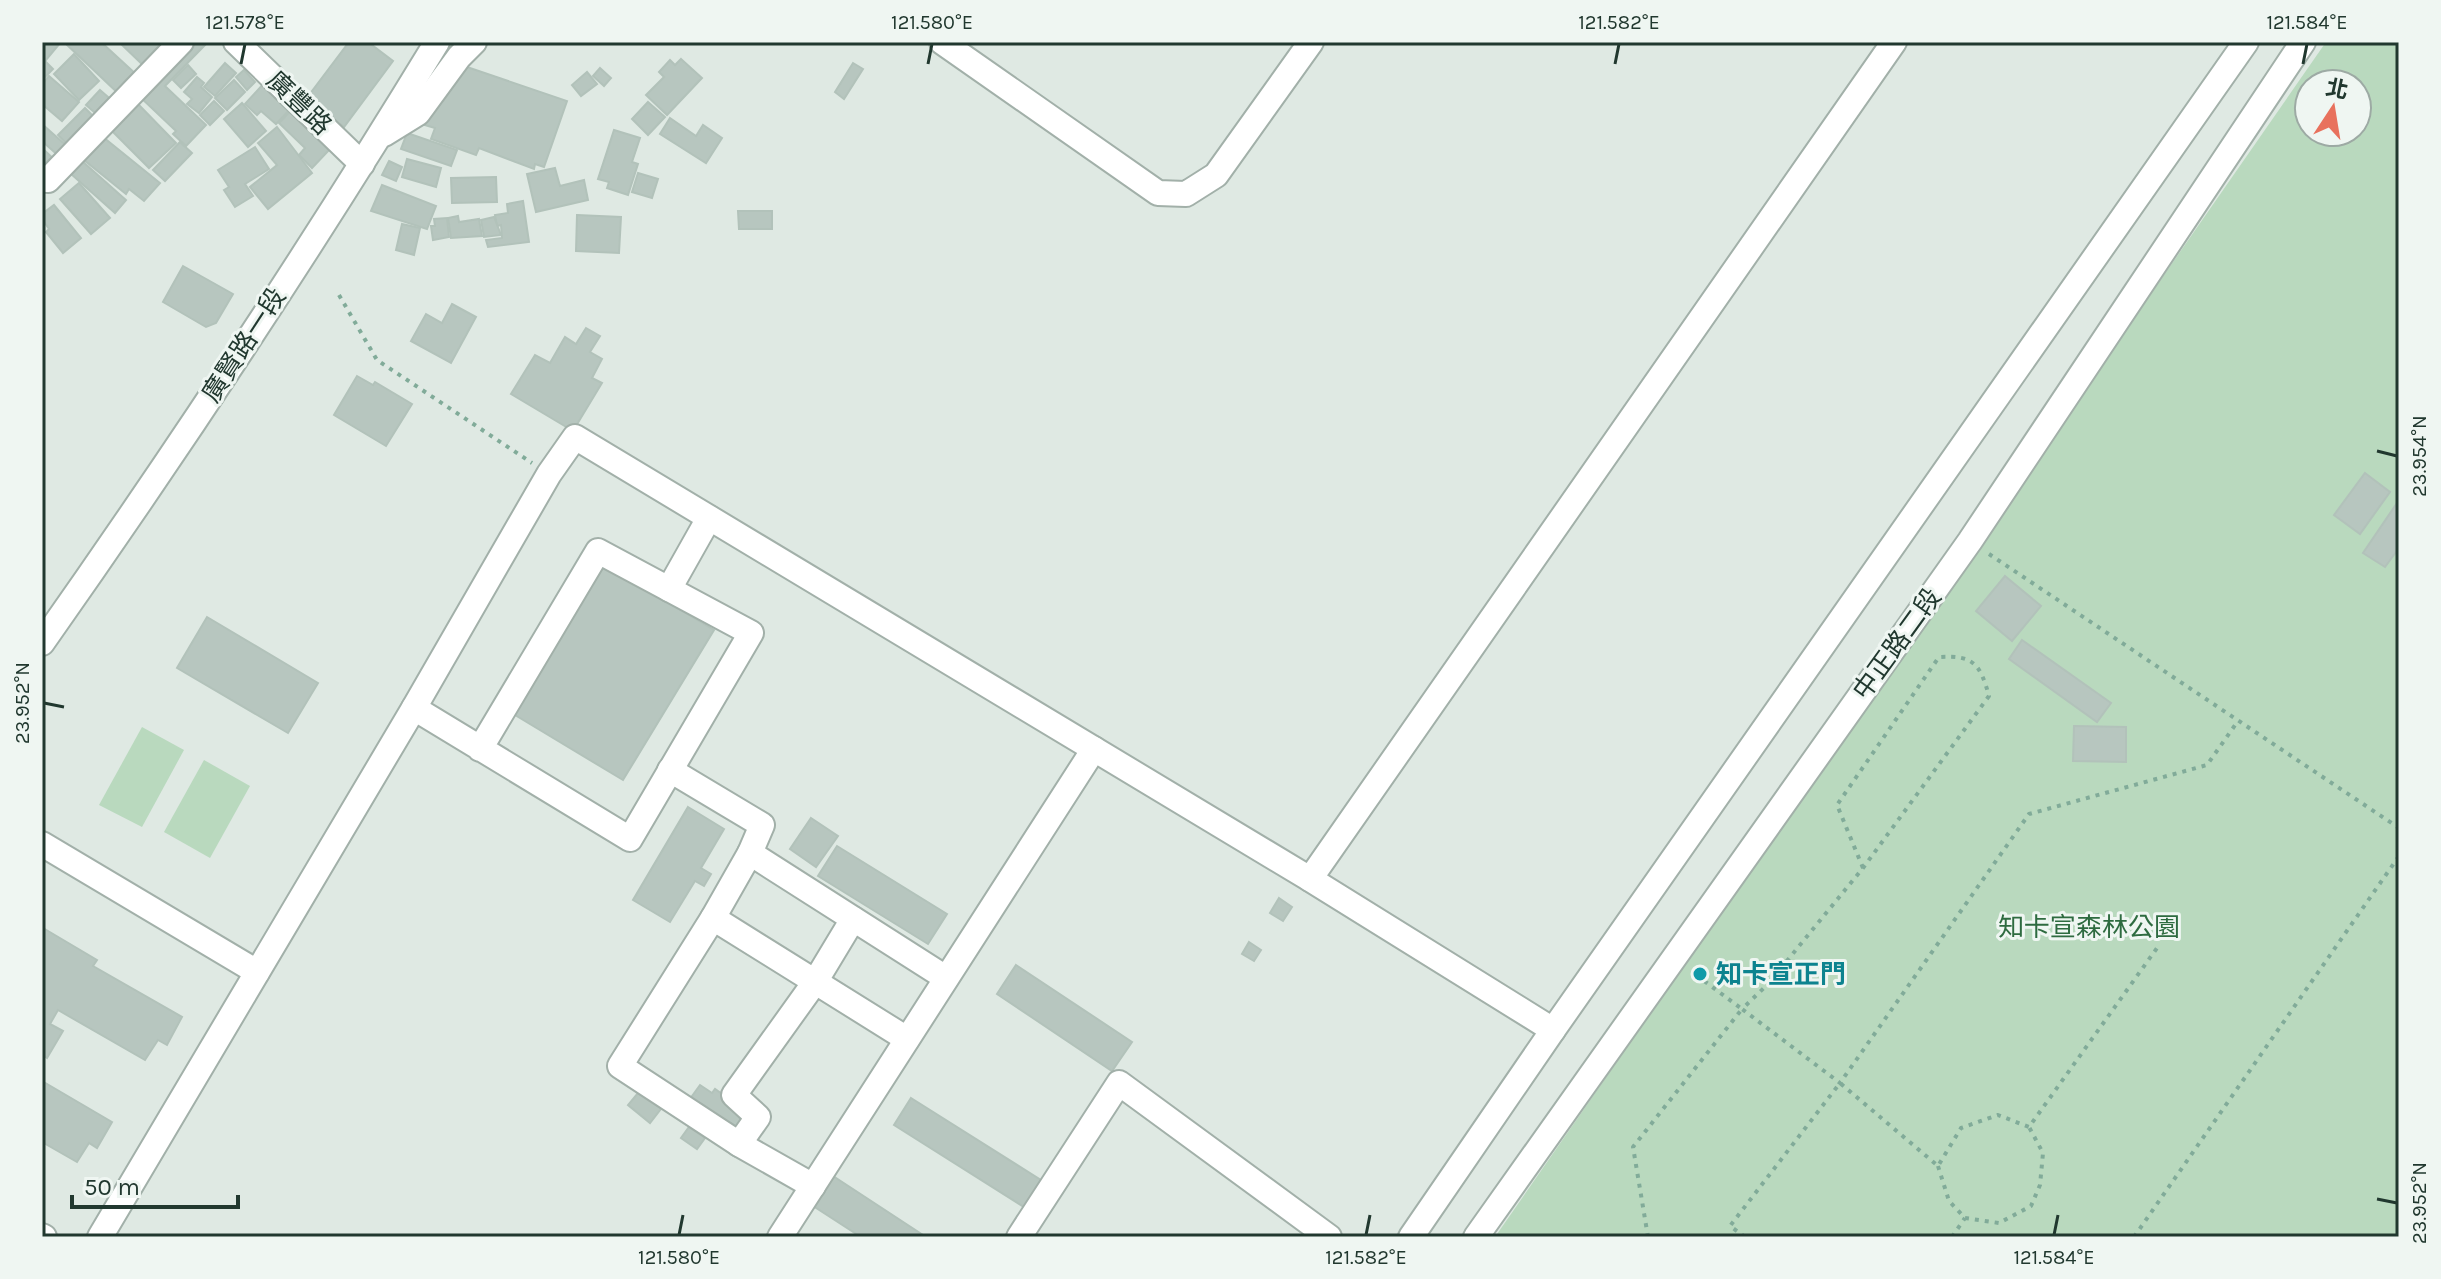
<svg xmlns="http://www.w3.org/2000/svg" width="2441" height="1279" font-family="Karla,'Noto Sans TC',sans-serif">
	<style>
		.green { fill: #b9d9be; fill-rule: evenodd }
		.building { fill: #b7c6bf; stroke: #b2c2ba; stroke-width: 2 }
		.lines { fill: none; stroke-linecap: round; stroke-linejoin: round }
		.minor-casing { stroke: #a2b0a9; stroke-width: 28 }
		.path { stroke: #81ab99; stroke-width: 4; stroke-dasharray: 4 6; stroke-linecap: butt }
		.minor { stroke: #fff; stroke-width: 24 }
		.ticks { fill: none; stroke: #21382f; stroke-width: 3 }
		.culture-dot { fill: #0f9aa8; stroke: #eff6f2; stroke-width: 3 }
		.labels { text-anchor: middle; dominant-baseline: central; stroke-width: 6; stroke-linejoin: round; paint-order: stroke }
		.street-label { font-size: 26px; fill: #21382f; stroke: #eff6f2 }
		.park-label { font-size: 26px; fill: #2e6b40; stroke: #eff6f2 }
		.culture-label { font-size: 26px; font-weight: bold; fill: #0d838f; stroke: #eff6f2; text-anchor: start }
		.neatline { fill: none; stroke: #21382f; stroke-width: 3 }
		.ticks-label { font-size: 20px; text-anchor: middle; fill: #21382f }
	</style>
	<rect width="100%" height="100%" fill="#dfe9e3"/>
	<g class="green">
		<path d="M2326,42H2399V1237H1495ZM2309,84H2357V132H2309Z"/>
		<polygon points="142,727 184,750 142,827 99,805"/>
		<polygon points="204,760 250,786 210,858 164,832"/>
	</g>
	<g class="building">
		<polygon points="42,42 61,42 46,60 42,56"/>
		<polygon points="68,42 101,42 138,76 120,95 66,44"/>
		<polygon points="119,42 170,42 146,68"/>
		<polygon points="186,42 206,44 165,86 206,125 186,146 173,134 176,131 139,96"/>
		<polygon points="349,42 368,42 393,61 344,127 306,99"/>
		<polygon points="74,54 99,81 79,100 54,74"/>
		<polygon points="681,59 702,78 667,115 646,95 664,77 659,72 670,60 675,65"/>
		<polygon points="45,61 53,69 42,80 42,63"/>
		<polygon points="225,63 236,73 215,96 204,87"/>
		<polygon points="853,63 863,69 844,99 835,92"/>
		<polygon points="188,65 196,74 181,88 173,80"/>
		<polygon points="464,66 567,101 544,167 535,164 534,169 479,148 476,155 431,139 435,128 425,125 436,94 445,97 454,73 461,76"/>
		<polygon points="600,68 611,78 604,86 593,76"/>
		<polygon points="244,70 255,82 247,90 236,77"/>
		<polygon points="587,72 597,84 581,96 572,85"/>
		<polygon points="49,76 79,102 62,121 42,104 42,84"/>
		<polygon points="197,77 204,83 201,87 212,97 199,113 187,104 192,99 184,92"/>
		<polygon points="234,80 245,92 227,110 215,98"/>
		<polygon points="266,81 294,105 276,124 261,111 257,115 245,104"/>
		<polygon points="100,90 115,103 101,118 86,105"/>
		<polygon points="214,101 224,111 210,125 200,115"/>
		<polygon points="648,102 665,117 648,135 632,119"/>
		<polygon points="137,103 176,143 149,168 110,129"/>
		<polygon points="242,103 266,131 248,147 224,119"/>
		<polygon points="295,106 331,148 312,168 299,155 305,148 279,123"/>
		<polygon points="85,108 96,119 69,146 58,135"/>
		<polygon points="670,118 696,136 703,125 722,138 706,163 660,134"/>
		<polygon points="42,124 68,147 60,157 42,141"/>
		<polygon points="277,127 312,173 268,209 250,187 277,165 258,143"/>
		<polygon points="614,130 640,138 632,162 638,164 628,195 607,188 609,182 598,179"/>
		<polygon points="407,133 457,150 451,166 401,149"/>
		<polygon points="103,137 160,183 144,201 129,189 126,194 84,160"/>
		<polygon points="180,142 192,153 165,181 153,170"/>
		<polygon points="255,147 269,169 245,184 253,196 235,207 224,190 229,187 218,170"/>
		<polygon points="42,148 56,161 42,170"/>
		<polygon points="407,159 441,168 436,187 402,177"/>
		<polygon points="82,161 126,200 115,213 71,174"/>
		<polygon points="389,161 402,167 396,181 382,175"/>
		<polygon points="555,168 560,186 584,180 588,200 536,212 527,174"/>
		<polygon points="638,173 658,179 652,198 632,192"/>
		<polygon points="496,177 497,202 452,203 451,178"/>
		<polygon points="79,183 110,218 91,234 60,199"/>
		<polygon points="382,185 436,206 427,229 371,211"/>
		<polygon points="523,201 529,242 488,247 486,240 502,238 501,225 497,226 495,215 508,213 507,204"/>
		<polygon points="54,205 81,238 63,253 46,232 49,229 42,219 42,214"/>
		<polygon points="738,211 772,211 772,229 739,229"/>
		<polygon points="577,215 621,217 619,253 576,251"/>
		<polygon points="458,216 459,222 479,219 482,236 451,238 448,218"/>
		<polygon points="494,217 501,235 484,237 481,220"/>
		<polygon points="447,218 449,237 433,240 431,226 435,226 434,219"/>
		<polygon points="402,224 420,228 414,255 396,250"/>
		<polygon points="183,266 233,294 216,323 206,327 163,302"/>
		<polygon points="452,304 476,317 451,363 411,341 426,314 442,323"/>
		<polygon points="586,328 600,336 590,352 602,359 592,378 602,383 573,431 511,394 535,355 550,363 565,337 576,344"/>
		<polygon points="357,376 373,385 375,382 412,404 386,446 334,415"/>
		<polygon points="2365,473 2390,492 2360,534 2334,515"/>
		<polygon points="2399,500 2399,548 2385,567 2363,553"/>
		<polygon points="601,562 714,630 623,780 510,712"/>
		<polygon points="2005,576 2041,606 2012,641 1976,611"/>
		<polygon points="207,617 318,683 288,733 177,668"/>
		<polygon points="2022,640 2111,703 2097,722 2009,659"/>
		<polygon points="2074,726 2126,727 2126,762 2073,761"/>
		<polygon points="688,807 724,829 701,868 711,874 704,886 695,881 670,922 633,900"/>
		<polygon points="811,818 838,836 816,867 790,849"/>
		<polygon points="837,846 947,914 928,944 818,876"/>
		<polygon points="1279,898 1292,907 1283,921 1270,913"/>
		<polygon points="43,928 97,960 93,966 182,1017 167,1045 158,1040 145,1060 58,1010 50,1024 63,1031 47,1058 42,1054"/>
		<polygon points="1249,942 1261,950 1254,961 1242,954"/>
		<polygon points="1016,965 1132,1042 1112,1071 997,994"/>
		<polygon points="42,1081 112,1122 97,1148 89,1143 77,1162 42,1142"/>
		<polygon points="700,1085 712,1093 715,1089 743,1109 744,1132 731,1123 725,1131 687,1103"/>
		<polygon points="643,1087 664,1105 650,1123 628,1105"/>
		<polygon points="911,1098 1041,1180 1024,1207 894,1125"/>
		<polygon points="689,1127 705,1138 697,1149 681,1138"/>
		<polygon points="830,1174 926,1237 861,1237 810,1204"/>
	</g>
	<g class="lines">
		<g class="minor-casing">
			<g id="minor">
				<polyline points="236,42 362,164"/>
				<polyline points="942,42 1158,193 1186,194 1216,175 1311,42"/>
				<polyline points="384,134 418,113 459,57 474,42"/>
				<polyline points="48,180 181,42"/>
				<polyline points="669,589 709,518"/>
				<path d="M42,643C180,447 312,247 437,42"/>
				<polyline points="414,708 630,839 751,633 598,551 480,749"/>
				<polyline points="670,770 762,825 750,853 946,978"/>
				<polyline points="42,844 257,972"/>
				<polyline points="1310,879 1553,1030"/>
				<polyline points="713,918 750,853"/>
				<polyline points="739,1144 758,1117 734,1095 815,982 853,919"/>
				<polyline points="813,1186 739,1144 620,1066 713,918 907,1039"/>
				<polyline points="42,1236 44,1237"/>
				<polyline points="100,1237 414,708 549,474 575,437 1310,879 1894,42"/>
				<polyline points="780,1237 1094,749"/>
				<polyline points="1019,1237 1119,1083 1329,1237"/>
				<polyline points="1411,1237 1553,1030 2246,42"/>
				<polyline points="1476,1237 1970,541 2303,42"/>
			</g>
		</g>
		<g class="path">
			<polyline points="339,295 377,360 532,463"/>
			<polyline points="1989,554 2399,828"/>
			<path d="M1863,868L1837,805L1939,657C1974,655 1980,664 1989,696L1863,868L1768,984L1742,1009L1840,1083L2029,814L2207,765L2238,721"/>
			<polyline points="1938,1166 1949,1201 1965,1218 1999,1223 2031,1206 2040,1185 2043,1153 2029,1127"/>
			<polyline points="1648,1237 1633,1147 1742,1009 1692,972"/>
			<polyline points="1745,1237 1730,1226 1840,1083 1938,1166 1961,1128 1998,1115 2029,1127 2157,948"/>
			<polyline points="1952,1237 1965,1218"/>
			<polyline points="2134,1237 2399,856"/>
		</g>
		<use href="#minor" class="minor"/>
	</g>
	<path class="ticks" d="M241,64L245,44M928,64L932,44M1615,64L1619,44M2303,64L2307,44M2377,451L2397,456M44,703L64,707M2377,1199L2397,1203M679,1235L683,1215M1366,1235L1370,1215M2054,1235L2058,1215"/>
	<circle class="culture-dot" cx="1700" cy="974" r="8"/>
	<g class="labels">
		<g class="street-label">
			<text transform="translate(299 103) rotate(44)">廣豐路</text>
			<text transform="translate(244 345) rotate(-57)">廣賢路一段</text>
			<text transform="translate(1897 644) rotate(-54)">中正路二段</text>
		</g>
		<g class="park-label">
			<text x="2089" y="927">知卡宣森林公園</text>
		</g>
		<g class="culture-label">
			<text x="1716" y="974">知卡宣正門</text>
		</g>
	</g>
	<rect width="2441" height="1279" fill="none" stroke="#eff6f2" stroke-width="88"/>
	<g transform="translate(2333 108) rotate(12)"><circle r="38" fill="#eff6f2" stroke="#9daaa4" stroke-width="2"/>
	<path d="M0-6L14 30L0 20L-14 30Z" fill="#e8715d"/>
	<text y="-12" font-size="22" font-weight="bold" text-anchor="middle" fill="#21382f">北</text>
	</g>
	<path d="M72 1195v12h166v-12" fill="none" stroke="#21382f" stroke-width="4"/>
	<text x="84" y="1195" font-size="24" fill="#21382f" stroke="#eff6f2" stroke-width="6" paint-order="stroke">50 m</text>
	<rect x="44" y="44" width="2353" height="1191" class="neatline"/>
	<g class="ticks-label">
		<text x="245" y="29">121.578°E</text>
		<text x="932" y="29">121.580°E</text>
		<text x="1619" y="29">121.582°E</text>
		<text x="2307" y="29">121.584°E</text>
		<text transform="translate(2419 456) rotate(-90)" y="7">23.954°N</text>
		<text transform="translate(22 703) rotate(-90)" y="7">23.952°N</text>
		<text transform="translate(2419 1203) rotate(-90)" y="7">23.952°N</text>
		<text x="679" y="1264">121.580°E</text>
		<text x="1366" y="1264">121.582°E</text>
		<text x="2054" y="1264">121.584°E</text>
	</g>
</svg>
